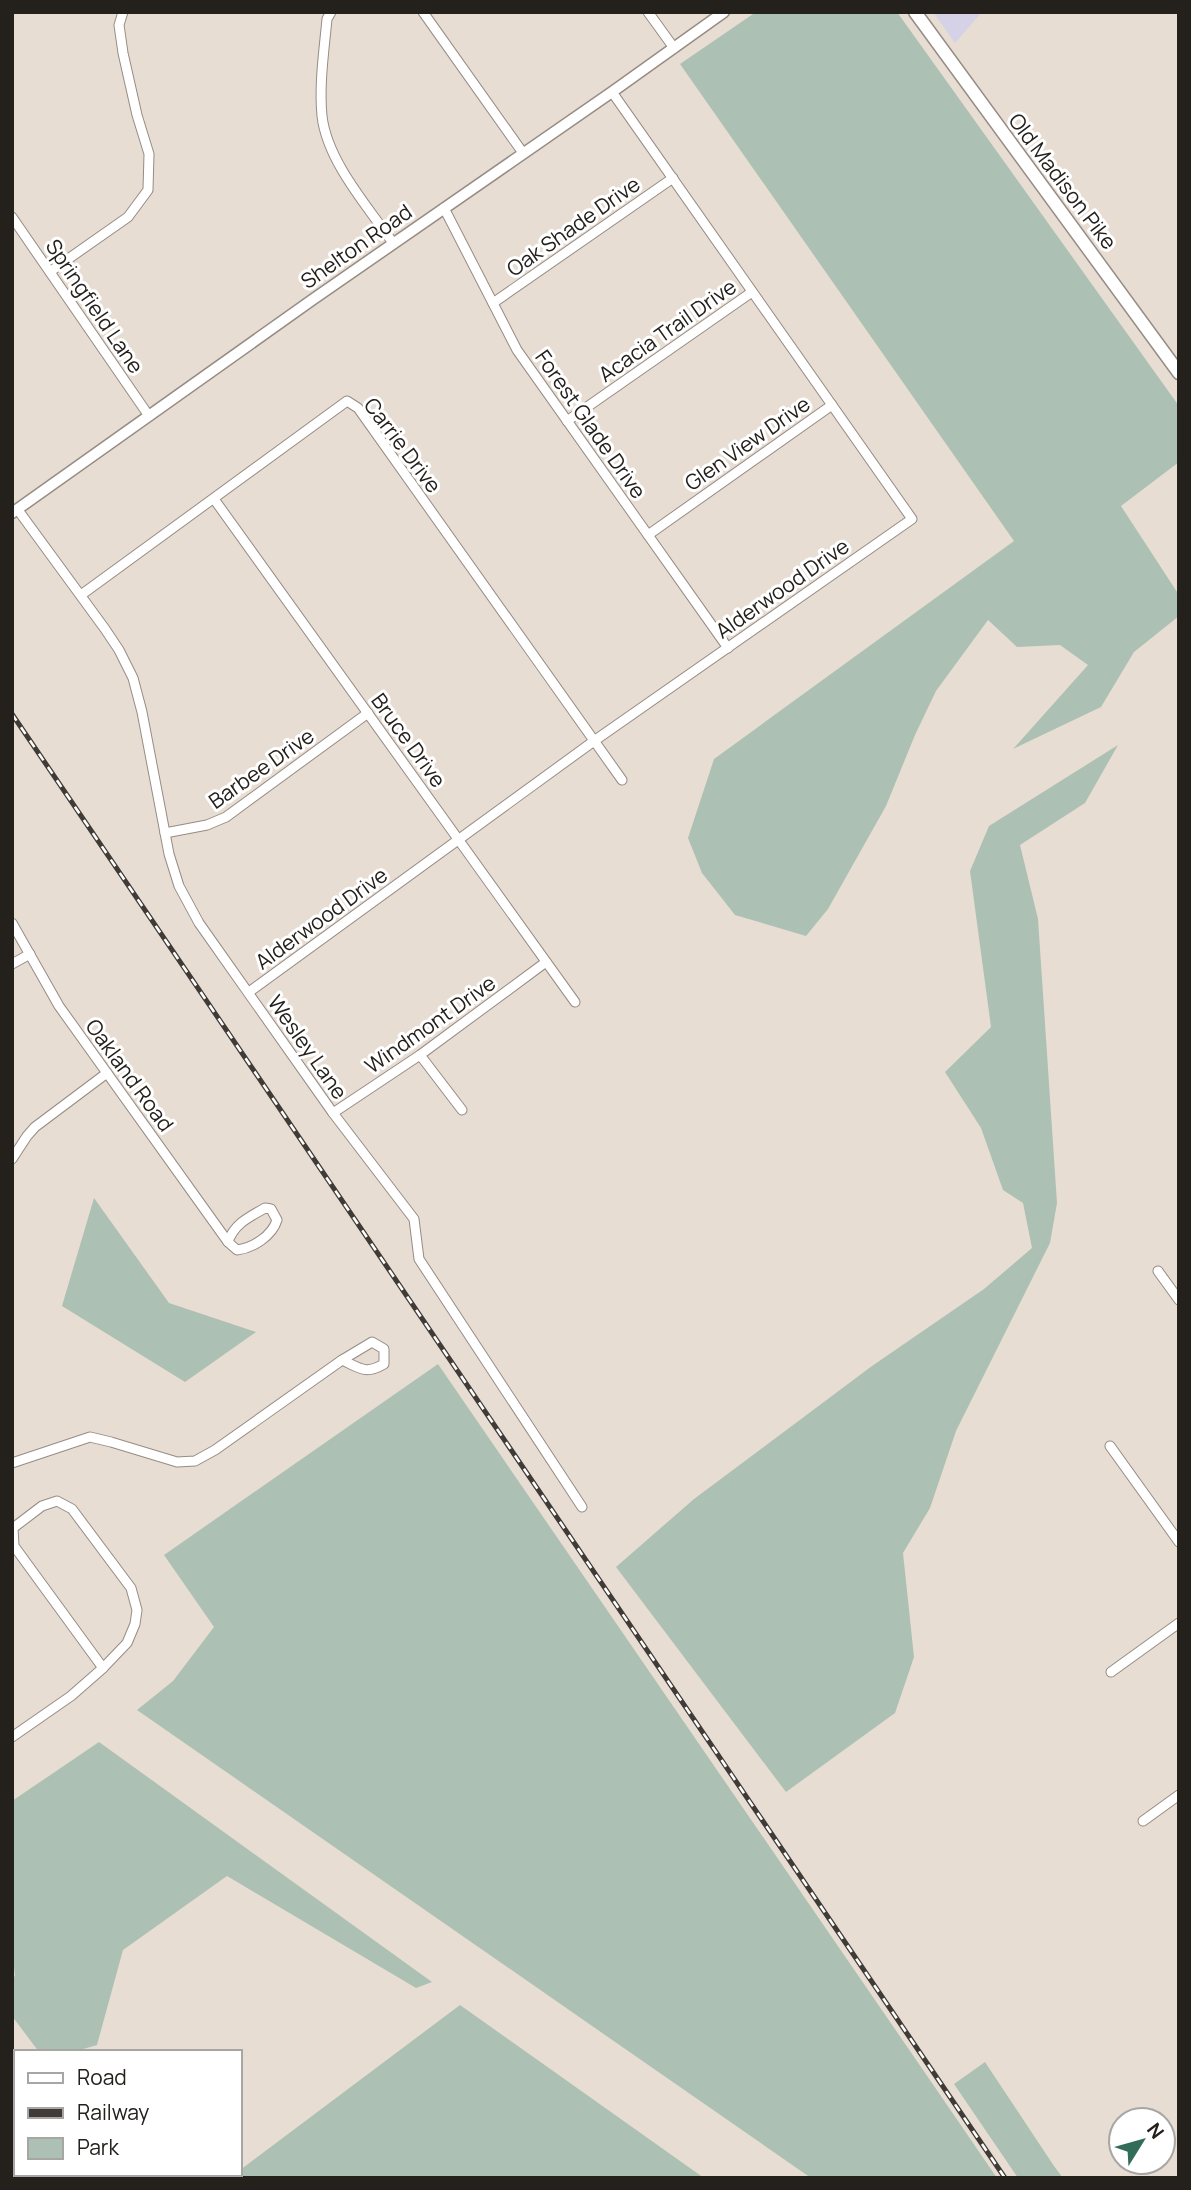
<svg xmlns="http://www.w3.org/2000/svg" width="1191" height="2190" font-family="Manrope,sans-serif">
	<style>
		.commercial { fill: #d5d2e8 }
		.green { fill: #acc1b3 }
		.lines { fill: none; stroke-linecap: round; stroke-linejoin: round }
		.minor-casing { stroke: #968c84; stroke-width: 11 }
		.tertiary-casing { stroke: #968c84; stroke-width: 13 }
		.secondary-casing { stroke: #968c84; stroke-width: 15 }
		.minor { stroke: #fff; stroke-width: 9 }
		.tertiary { stroke: #fff; stroke-width: 10 }
		.secondary { stroke: #fff; stroke-width: 12 }
		.rail-casing { stroke: #403b36; stroke-width: 5 }
		.rail { stroke: #fff; stroke-width: 2.5; stroke-dasharray: 8; stroke-linecap: butt }
		.labels { text-anchor: middle; dominant-baseline: central; stroke-width: 6; stroke-linejoin: round; paint-order: stroke }
		.street-label { font-size: 21px; fill: #24201c; stroke: #fff }
	</style>
	<rect width="100%" height="100%" fill="#e8ddd3"/>
	<polygon class="commercial" points="933,12 982,12 955,43"/>
	<g class="green">
		<polygon points="756,12 897,12 1179,406 1179,462 1121,506 1179,595 1179,616 1134,652 1101,707 1013,749 1088,665 1060,645 1017,647 988,620 936,691 915,735 886,806 828,909 806,936 735,915 702,873 688,838 714,759 1014,541 680,64"/>
		<polygon points="1118,745 1085,803 1020,845 1038,919 1057,1203 1050,1243 956,1431 930,1508 903,1553 914,1657 895,1713 786,1792 616,1567 694,1499 872,1366 984,1289 1032,1248 1023,1203 1003,1190 981,1128 945,1072 991,1027 970,871 989,826"/>
		<polygon points="94,1198 169,1303 256,1332 185,1382 62,1306"/>
		<polygon points="438,1364 932,2083 997,2178 811,2178 137,1710 173,1681 214,1627 164,1555"/>
		<polygon points="99,1742 432,1982 416,1988 227,1876 123,1950 97,2045 73,2052 39,2052 12,2016 12,1978 15,1976 12,1946 12,1801"/>
		<polygon points="460,2005 704,2178 230,2178 234,2174 240,2174 240,2170"/>
		<polygon points="985,2062 1054,2166 1063,2178 1018,2178 954,2084"/>
	</g>
	<g class="lines">
		<g class="minor-casing">
			<g id="minor">
				<path d="M331,12L327,19C324,51 319,84 322,116C327,161 368,207 393,243"/>
				<polyline points="423,12 523,153"/>
				<polyline points="648,12 674,48"/>
				<polyline points="444,208 517,350 728,648"/>
				<polyline points="12,217 149,416"/>
				<polyline points="51,271 128,217 148,190 149,154 137,115 123,53 119,25 123,12"/>
				<polyline points="493,303 673,178"/>
				<polyline points="567,421 752,292"/>
				<polyline points="214,499 575,1002"/>
				<polyline points="18,510 105,629 119,650 133,678 142,712 169,854 179,886 199,923 333,1113 414,1219 419,1259 582,1507"/>
				<polyline points="648,535 832,405"/>
				<polyline points="81,595 347,401 358,408 622,780"/>
				<polyline points="165,833 207,825 226,817 368,713"/>
				<polyline points="12,923 59,1006 228,1242"/>
				<polyline points="12,964 30,954"/>
				<polyline points="249,992 594,741 912,519 612,92"/>
				<polyline points="420,1055 462,1110"/>
				<polyline points="333,1113 420,1055 546,962"/>
				<polyline points="12,1159 27,1136 35,1127 107,1073"/>
				<path d="M265,1208L271,1209L277,1220C272,1236 253,1248 237,1250L228,1242C234,1224 249,1217 265,1208Z"/>
				<polyline points="1158,1271 1179,1300"/>
				<path d="M372,1342L384,1349V1364C365,1375 360,1368 342,1360Z"/>
				<polyline points="1110,1446 1179,1542"/>
				<polyline points="12,1463 90,1437 111,1442 177,1462 195,1461 215,1450 342,1360"/>
				<polygon points="57,1501 72,1509 131,1588 137,1610 135,1624 127,1643 103,1668 14,1546 13,1528 42,1506"/>
				<polyline points="1111,1672 1179,1623"/>
				<polyline points="12,1737 71,1696 103,1668"/>
				<polyline points="1143,1821 1179,1795"/>
			</g>
		</g>
		<g class="tertiary-casing">
			<polyline id="tertiary" points="12,513 312,300 612,92 724,12"/>
		</g>
		<g class="secondary-casing">
			<polyline id="secondary" points="915,12 1179,373"/>
		</g>
		<use href="#minor" class="minor"/>
		<use href="#tertiary" class="tertiary"/>
		<use href="#secondary" class="secondary"/>
		<g class="rail-casing">
			<polyline id="rail" points="12,714 1005,2178"/>
		</g>
		<use href="#rail" class="rail"/>
	</g>
	<g class="labels">
		<g class="street-label">
			<text transform="translate(1063 181) rotate(53)">Old Madison Pike</text>
			<text transform="translate(573 226) rotate(-35)">Oak Shade Drive</text>
			<text transform="translate(356 246) rotate(-35)">Shelton Road</text>
			<text transform="translate(95 306) rotate(56)">Springfield Lane</text>
			<text transform="translate(667 330) rotate(-35)">Acacia Trail Drive</text>
			<text transform="translate(591 424) rotate(55)">Forest Glade Drive</text>
			<text transform="translate(747 443) rotate(-35)">Glen View Drive</text>
			<text transform="translate(403 445) rotate(53)">Carrie Drive</text>
			<text transform="translate(782 588) rotate(-35)">Alderwood Drive</text>
			<text transform="translate(409 740) rotate(54)">Bruce Drive</text>
			<text transform="translate(261 768) rotate(-35)">Barbee Drive</text>
			<text transform="translate(321 918) rotate(-36)">Alderwood Drive</text>
			<text transform="translate(430 1024) rotate(-35)">Windmont Drive</text>
			<text transform="translate(308 1047) rotate(55)">Wesley Lane</text>
			<text transform="translate(130 1075) rotate(54)">Oakland Road</text>
		</g>
	</g>
	<rect width="1191" height="2190" fill="none" stroke="#24201c" stroke-width="28"/>
	<rect x="14" y="2050" width="228" height="126" fill="#ffffff" stroke="#a7a6a4" stroke-width="2"/>
	<rect x="28" y="2073" width="35" height="10" fill="#ffffff" stroke="#a7a6a4" stroke-width="2"/>
	<text x="77" y="2085" font-size="21" fill="#24201c">Road</text>
	<rect x="28" y="2108" width="35" height="10" fill="#403b36" stroke="#a7a6a4" stroke-width="2"/>
	<text x="77" y="2120" font-size="21" fill="#24201c">Railway</text>
	<rect x="28" y="2138" width="35" height="21" fill="#acc1b3" stroke="#a7a6a4" stroke-width="2"/>
	<text x="77" y="2155" font-size="21" fill="#24201c">Park</text>
	<g transform="translate(1142 2141) rotate(53)"><circle r="33" fill="#ffffff" stroke="#a7a6a4" stroke-width="2"/>
	<path d="M0-5L12 26L0 18L-12 26Z" fill="#316d58"/>
	<text y="-10" font-size="19" font-weight="bold" text-anchor="middle" fill="#24201c">N</text>
	</g>
</svg>
